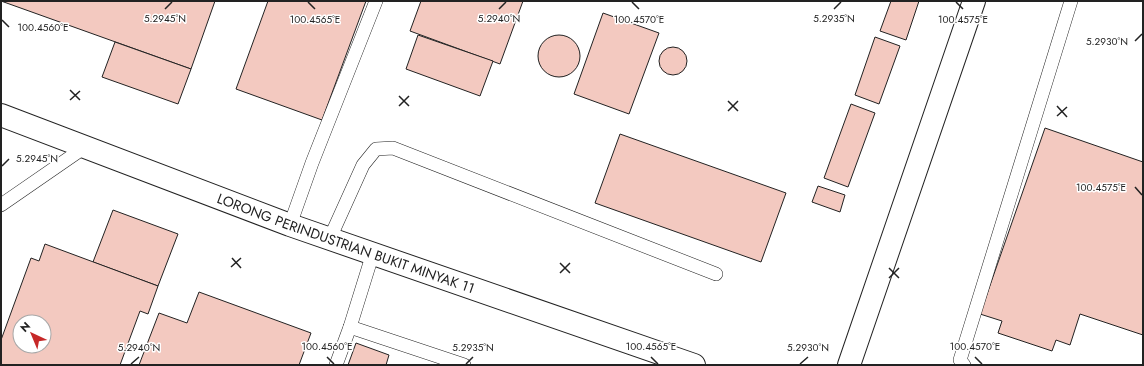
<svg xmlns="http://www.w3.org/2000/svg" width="1144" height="366" font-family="Jost,sans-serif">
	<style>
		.building { fill: #f3c9c0; stroke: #222; fill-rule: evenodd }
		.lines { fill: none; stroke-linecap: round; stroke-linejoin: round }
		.service-casing { stroke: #222; stroke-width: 14 }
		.minor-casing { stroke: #222; stroke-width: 24 }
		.service { stroke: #fff; stroke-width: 13 }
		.minor { stroke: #fff; stroke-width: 22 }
		.ticks { fill: none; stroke: #222; stroke-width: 1.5 }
		.labels { text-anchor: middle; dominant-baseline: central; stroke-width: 3; stroke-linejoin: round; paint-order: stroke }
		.street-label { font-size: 14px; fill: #222; stroke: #fff }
		.ticks-label { font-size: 10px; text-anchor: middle; fill: #222; stroke: #fff; stroke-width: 3; stroke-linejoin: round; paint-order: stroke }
	</style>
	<rect width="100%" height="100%" fill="#fff"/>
	<g class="building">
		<polygon points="1,1 215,1 191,69"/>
		<polygon points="268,1 366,1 322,120 236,89"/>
		<polygon points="421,1 523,1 500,64 410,31"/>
		<polygon points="891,1 919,1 906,40 880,31"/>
		<polygon points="603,13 659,33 629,114 574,94"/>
		<circle cx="559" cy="56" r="21"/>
		<polygon points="418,35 493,61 480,96 406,69"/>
		<polygon points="875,37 900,46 879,104 855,95"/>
		<polygon points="115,42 191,69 178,104 102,77"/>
		<circle cx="673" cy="61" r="14"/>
		<polygon points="851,104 875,113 848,187 824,178"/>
		<polygon points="1045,128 1143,162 1143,335 1080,314 1070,345 1056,340 1052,351 998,333 1002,321 980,314"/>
		<polygon points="620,134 786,193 761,262 595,203"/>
		<polygon points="818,186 845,195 840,212 812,202"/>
		<polygon points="113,210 178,234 158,286 93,262"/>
		<path d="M45,244L158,286L148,314L140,311L120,365H1V340L31,258L39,261ZM20,322H44V346H20Z"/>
		<polygon points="199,292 311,333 299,365 300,365 139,365 159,313 187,323"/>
		<polygon points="356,343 389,355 386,365 348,365"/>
	</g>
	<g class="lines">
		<g class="service-casing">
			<g id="service">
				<polyline points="1,205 85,147"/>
				<polyline points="290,225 312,163 376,1"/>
				<polyline points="330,238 363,165 376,149 393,148 716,274"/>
				<polyline points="350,327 464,365"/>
				<polyline points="336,365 350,327 373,253"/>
				<polyline points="964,365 960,360 1071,1"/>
			</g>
		</g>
		<g class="minor-casing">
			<g id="minor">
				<path id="s1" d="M1,115L290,225L694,365"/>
				<polyline points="849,365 974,1"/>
			</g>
		</g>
		<use href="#service" class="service"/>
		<use href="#minor" class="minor"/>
	</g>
	<path class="ticks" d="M308,2L315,9M632,2L639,9M956,2L963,9M165,9L172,2M499,9L506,2M834,9L841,2M2,20L9,27M1135,41L1142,34M70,90L80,100M399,96L409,106M70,100L80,91M728,101L738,111M399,106L409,96M1057,106L1067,117M728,111L738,101M1057,116L1067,107M2,166L9,159M1135,187L1142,195M232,258L241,268M560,263L570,273M231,267L241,258M889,268L899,278M560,273L570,263M889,278L899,268M327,357L334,364M651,357L658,364M975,357L982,364M131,364L139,357M466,364L473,357M800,364L808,357"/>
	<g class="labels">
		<g class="street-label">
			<text stroke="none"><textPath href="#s1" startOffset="368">LORONG PERINDUSTRIAN BUKIT MINYAK 11</textPath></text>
		</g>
	</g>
	<g class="ticks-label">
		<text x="165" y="22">5.2945°N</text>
		<text x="499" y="22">5.2940°N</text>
		<text x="834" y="22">5.2935°N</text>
		<text x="315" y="23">100.4565°E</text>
		<text x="639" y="23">100.4570°E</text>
		<text x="963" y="23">100.4575°E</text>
		<text x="43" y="31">100.4560°E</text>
		<text x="1107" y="45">5.2930°N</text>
		<text x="37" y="162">5.2945°N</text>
		<text x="1101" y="191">100.4575°E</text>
		<text x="327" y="350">100.4560°E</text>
		<text x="651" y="350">100.4565°E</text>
		<text x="975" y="350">100.4570°E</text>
		<text x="139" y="351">5.2940°N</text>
		<text x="473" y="351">5.2935°N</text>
		<text x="808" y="351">5.2930°N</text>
	</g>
	<rect width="1144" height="366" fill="none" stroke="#222222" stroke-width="4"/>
	<g transform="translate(32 334) rotate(316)"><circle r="19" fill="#ffffff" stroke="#a7a7a7"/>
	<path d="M0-3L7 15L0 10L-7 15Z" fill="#c62828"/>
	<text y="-6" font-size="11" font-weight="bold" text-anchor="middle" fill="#222222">N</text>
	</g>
</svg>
